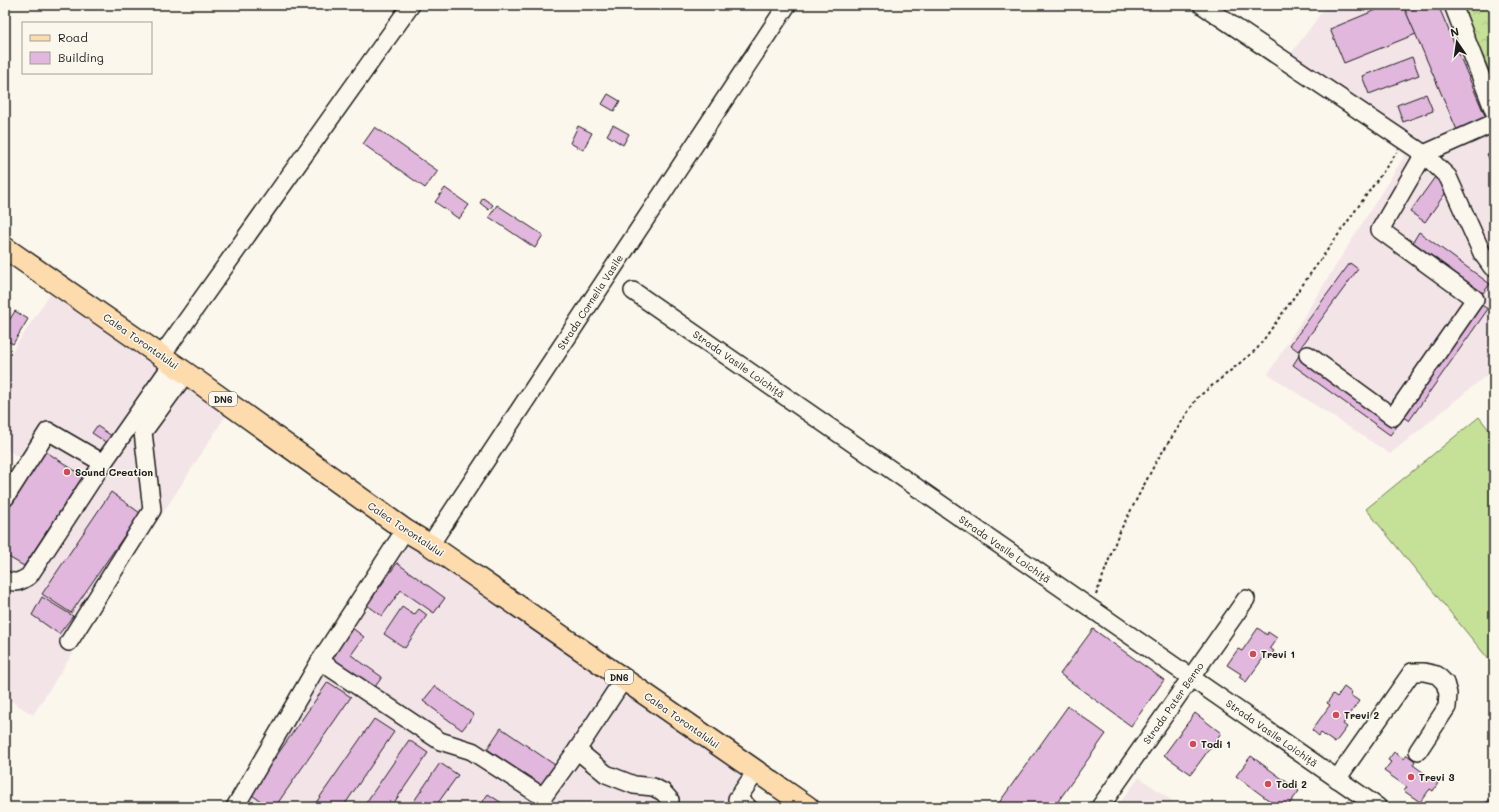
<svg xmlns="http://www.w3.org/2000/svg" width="1499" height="812" font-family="Mali,sans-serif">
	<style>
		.built { fill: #f3e4e8 }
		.forest { fill: url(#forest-crowns); stroke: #707e5a }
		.pitch { fill: #c5e097; stroke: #707e5a }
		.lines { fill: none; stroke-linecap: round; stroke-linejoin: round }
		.stream { stroke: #66839d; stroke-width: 3.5 }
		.building { fill: #e1b7dd; stroke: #1c1c1c }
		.minor-casing { stroke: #1c1c1c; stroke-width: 20 }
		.major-casing { stroke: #1c1c1c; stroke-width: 24 }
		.path { stroke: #1c1c1c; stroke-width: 2; stroke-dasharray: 3 3; stroke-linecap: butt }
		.minor { stroke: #fbf7ec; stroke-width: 17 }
		.major { stroke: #fedbac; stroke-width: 21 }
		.poi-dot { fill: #d1495b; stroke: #fbf7ec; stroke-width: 1.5 }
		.labels { text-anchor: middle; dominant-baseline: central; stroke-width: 3; stroke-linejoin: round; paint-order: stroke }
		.shield { fill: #fbf7ec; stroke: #5f5e5a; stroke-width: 1 }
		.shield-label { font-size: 9px; font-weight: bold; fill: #1c1c1c }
		.street-label { font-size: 10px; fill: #1c1c1c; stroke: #fbf7ec }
		.poi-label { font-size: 10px; font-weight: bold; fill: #1c1c1c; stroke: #fbf7ec; text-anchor: start }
	</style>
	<defs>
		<pattern id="forest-crowns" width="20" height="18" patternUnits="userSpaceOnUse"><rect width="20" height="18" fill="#c5e097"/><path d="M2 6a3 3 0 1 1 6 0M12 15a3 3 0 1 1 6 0" fill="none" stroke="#a9c082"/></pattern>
	</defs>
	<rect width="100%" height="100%" fill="#fbf7ec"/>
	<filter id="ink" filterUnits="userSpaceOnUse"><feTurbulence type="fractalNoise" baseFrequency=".025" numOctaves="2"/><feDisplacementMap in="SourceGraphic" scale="8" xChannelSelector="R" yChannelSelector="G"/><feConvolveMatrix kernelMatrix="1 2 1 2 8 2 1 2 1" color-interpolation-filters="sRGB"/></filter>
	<g filter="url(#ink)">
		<g class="built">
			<polygon points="1327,5 1494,5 1494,369 1390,454 1268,374 1405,155 1282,66"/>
			<polygon points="50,294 228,412 33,715 5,697 5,630 7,626 5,625 5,490 24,461 5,448 5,362"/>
			<polygon points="405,541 745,772 722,807 238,807"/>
			<polygon points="1139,777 1181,807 1117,807"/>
		</g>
		<polygon class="forest" points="1460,5 1494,5 1494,70 1490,72"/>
		<polygon class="pitch" points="1479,417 1494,436 1494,666 1366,509"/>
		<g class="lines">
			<polyline class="stream" points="1480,807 1494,799"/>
		</g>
		<g class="building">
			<polygon points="1388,5 1403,5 1416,34 1344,63 1330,29"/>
			<polygon points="1403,5 1438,5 1486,118 1457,130"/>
			<polygon points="1412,57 1419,75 1369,94 1362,76"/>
			<polygon points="608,94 620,101 614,111 602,104"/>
			<polygon points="1426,94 1433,111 1403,122 1397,105"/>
			<polygon points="613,125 629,134 623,145 607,135"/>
			<polygon points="578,126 592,133 583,150 570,143"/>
			<polygon points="375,127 438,171 425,188 363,144"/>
			<polygon points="1494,151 1494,169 1487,154"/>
			<polygon points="1435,177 1449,188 1425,222 1410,212"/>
			<polygon points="445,188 469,205 459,219 435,202"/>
			<polygon points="483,198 493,205 489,210 480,203"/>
			<polygon points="497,205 543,235 535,248 489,217"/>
			<polygon points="1419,232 1490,284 1483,293 1413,242"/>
			<polygon points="1350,263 1358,269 1298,351 1290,345"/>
			<polygon points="1478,303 1488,309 1409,421 1399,414"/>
			<polygon points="15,311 28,319 13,344 5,340 5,327"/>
			<polygon points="1300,354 1398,425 1390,435 1293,365"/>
			<polygon points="97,426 115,438 110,445 92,433"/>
			<polygon points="45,451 83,476 24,566 5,555 5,514"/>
			<polygon points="111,492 140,513 71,613 42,594"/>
			<polygon points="397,563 445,598 434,613 401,590 382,616 367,605"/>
			<polygon points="42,597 73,616 59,634 32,615"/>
			<polygon points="402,607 414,615 419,609 427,615 405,648 384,634"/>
			<polygon points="351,627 364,637 351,655 382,677 372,691 328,659"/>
			<polygon points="1258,628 1267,635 1268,632 1277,638 1270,648 1274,651 1268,659 1264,657 1246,682 1239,677 1241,674 1227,665 1238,649 1242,651"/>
			<polygon points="1093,629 1164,680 1131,726 1060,674"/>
			<polygon points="328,682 351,697 275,807 270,807 250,794"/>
			<polygon points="435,686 474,715 462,730 423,701"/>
			<polygon points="1344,687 1352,693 1350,695 1359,701 1343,724 1347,727 1335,743 1321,733 1319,736 1312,730 1330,705 1327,703 1333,694 1337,697"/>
			<polygon points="1068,706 1106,734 1054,807 996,807"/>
			<polygon points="1195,713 1221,733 1191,774 1164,755"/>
			<polygon points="374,719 394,732 343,807 313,807"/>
			<polygon points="501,728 555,765 541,785 487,749"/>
			<polygon points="409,740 428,753 391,807 363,807"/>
			<polygon points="1394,752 1404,759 1407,755 1415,761 1413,765 1438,783 1433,791 1430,789 1420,802 1404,791 1407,787 1384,771 1391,762 1388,760"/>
			<polygon points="1251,756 1299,791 1287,807 1278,807 1236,776"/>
			<polygon points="440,763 458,775 435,807 410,807"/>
			<polygon points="488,794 508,807 479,807"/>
		</g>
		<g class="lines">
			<g class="minor-casing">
				<g id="minor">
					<polyline points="1202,5 1424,154 1448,177 1482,253 1492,267 1494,267"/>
					<polyline points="1453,5 1494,111"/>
					<polyline points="633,291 1378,807"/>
					<polyline points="162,355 411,5"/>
					<polyline points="1308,355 1393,417 1475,299 1380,230 1424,154 1494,123"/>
					<polyline points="5,498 48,431 103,463 173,363"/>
					<polyline points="430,545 787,5"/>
					<path d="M5,580C15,584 20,582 29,576L103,463"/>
					<polyline points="69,642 152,510 143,432 186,373"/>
					<polyline points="320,661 440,741 472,751 543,797 577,750 623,680"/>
					<polyline points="577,750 606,774 634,785 653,787 663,792 670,800 668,807"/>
					<polyline points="1337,779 1412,672 1424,672 1437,675 1445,683 1448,694 1447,707 1418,751"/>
					<polyline points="235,807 320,661 405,530"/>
					<polyline points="748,807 737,799 756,772"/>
					<polyline points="1100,807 1246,599"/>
				</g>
			</g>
			<g class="major-casing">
				<polyline id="major" points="5,248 186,373 405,530 430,545 808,807"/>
			</g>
			<polyline class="path" points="1096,595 1118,535 1156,462 1197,398 1257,349 1397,152"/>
			<use href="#minor" class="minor"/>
			<use href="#major" class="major"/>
		</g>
	</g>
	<g class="poi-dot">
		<circle cx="67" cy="472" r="4"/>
		<circle cx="1253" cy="654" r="4"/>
		<circle cx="1336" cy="715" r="4"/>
		<circle cx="1193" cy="744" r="4"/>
		<circle cx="1411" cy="777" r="4"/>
		<circle cx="1268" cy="784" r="4"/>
	</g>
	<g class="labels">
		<g class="shield">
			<rect x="209" y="392" width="28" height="14" rx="3"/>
			<rect x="605" y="670" width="28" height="14" rx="3"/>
		</g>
		<g class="shield-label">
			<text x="223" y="399">DN6</text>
			<text x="619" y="677">DN6</text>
		</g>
		<g class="street-label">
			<text transform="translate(590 302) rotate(-57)">Strada Cornelia Vasile</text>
			<text transform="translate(141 341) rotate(35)">Calea Torontalului</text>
			<text transform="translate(739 364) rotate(35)">Strada Vasile Loichiță</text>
			<text transform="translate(406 529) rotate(34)">Calea Torontalului</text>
			<text transform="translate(1005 549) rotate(35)">Strada Vasile Loichiță</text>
			<text transform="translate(1173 703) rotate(-55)">Strada Pater Berno</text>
			<text transform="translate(682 720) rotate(35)">Calea Torontalului</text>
			<text transform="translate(1272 733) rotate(35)">Strada Vasile Loichiță</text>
		</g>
		<g class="poi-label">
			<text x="75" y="472">Sound Creation</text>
			<text x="1261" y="654">Trevi 1</text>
			<text x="1344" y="715">Trevi 2</text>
			<text x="1201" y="744">Todi 1</text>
			<text x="1419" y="777">Trevi 3</text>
			<text x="1276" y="784">Todi 2</text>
		</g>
	</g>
	<rect width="1499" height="812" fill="none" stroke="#fbf7ec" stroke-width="20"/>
	<rect x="10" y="10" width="1479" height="792" fill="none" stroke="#1c1c1c" stroke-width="1.5" filter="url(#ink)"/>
	<rect x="22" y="22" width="130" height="52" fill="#fbf7ec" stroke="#a29f99"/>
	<rect x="30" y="35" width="20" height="6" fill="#fedbac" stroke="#a29f99"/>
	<text x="58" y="42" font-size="12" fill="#1c1c1c">Road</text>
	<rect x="30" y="52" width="20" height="12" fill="#e1b7dd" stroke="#a29f99"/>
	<text x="58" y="62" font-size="12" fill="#1c1c1c">Building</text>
	<g transform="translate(1457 42) rotate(347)" stroke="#fbf7ec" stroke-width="3" paint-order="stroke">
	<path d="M0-3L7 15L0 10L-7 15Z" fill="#1c1c1c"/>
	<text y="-6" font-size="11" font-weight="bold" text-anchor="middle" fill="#1c1c1c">N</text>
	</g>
</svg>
